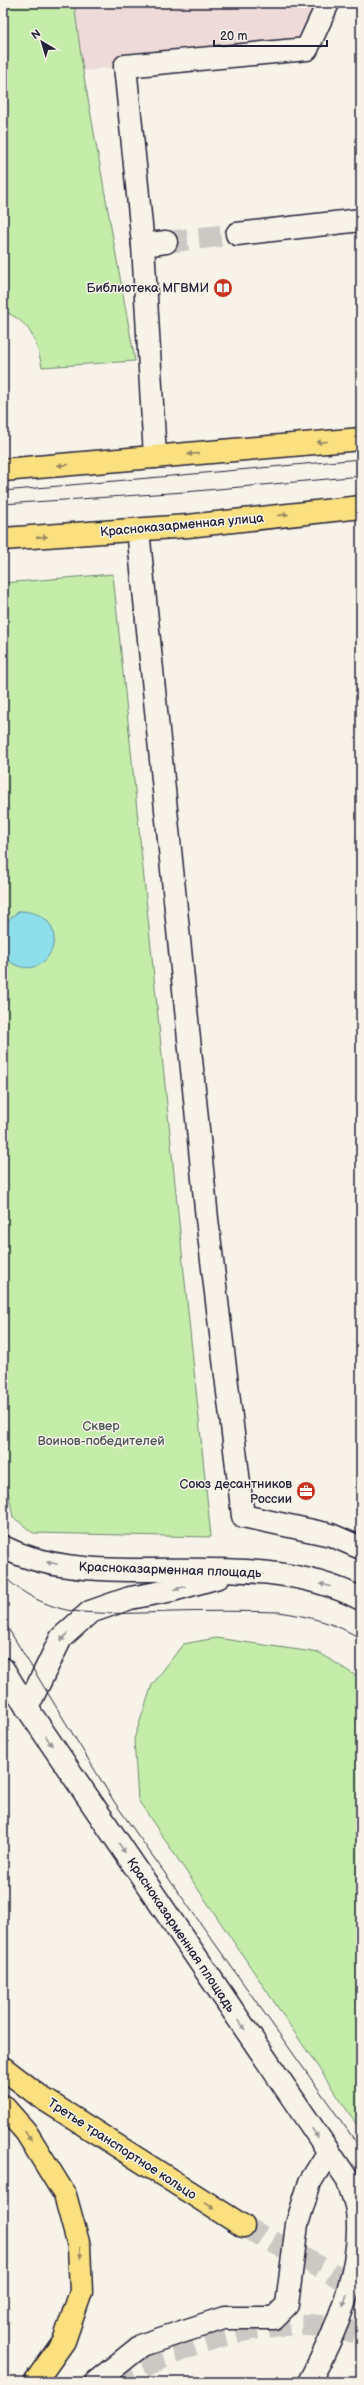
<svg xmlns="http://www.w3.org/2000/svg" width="364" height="2385" font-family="'Balsamiq Sans',sans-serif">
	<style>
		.built { fill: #eedbd9 }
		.green { fill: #c3eda9; stroke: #728872 }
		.water { fill: #8edeeb; stroke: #6393a5 }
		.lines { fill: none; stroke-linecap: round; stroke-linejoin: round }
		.minor-tunnel { stroke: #ccc9c5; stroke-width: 22; stroke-dasharray: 22 11; stroke-linecap: butt }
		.major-tunnel { stroke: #ccc9c5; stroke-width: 22; stroke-dasharray: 22 11; stroke-linecap: butt }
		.minor-casing { stroke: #22223b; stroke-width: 25 }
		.major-casing { stroke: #22223b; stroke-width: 25 }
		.minor { stroke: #f7f3e8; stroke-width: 22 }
		.major { stroke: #fbe080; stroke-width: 22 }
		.tram { stroke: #22223b; stroke-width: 1 }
		.oneway { fill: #998a61 }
		.oneway2 { fill: #97959a }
		.labels { text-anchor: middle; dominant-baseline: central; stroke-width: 3; stroke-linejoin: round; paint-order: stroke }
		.poi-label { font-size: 13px; fill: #22223b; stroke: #f7f3e8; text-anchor: end }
		.street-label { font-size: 13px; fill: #22223b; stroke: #f7f3e8 }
		.park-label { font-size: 13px; fill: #4a5556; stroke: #f7f3e8 }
	</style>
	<rect width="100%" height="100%" fill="#f7f3e8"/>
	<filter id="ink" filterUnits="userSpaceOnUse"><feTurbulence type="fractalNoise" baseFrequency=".025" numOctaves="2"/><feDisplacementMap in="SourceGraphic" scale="8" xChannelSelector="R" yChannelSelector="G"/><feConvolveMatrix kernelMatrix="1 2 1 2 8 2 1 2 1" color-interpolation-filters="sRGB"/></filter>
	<g filter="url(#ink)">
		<polygon class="built" points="74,3 315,3 298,47 83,71"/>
		<g class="green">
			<path d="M3,3H74L83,71L135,361L42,367C36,340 31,322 3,311Z"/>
			<polygon points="113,574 211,1537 33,1533 13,1517 3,1465 3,583"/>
			<polygon points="216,1638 320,1653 361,1679 361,2131 138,1800 134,1739 152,1685 183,1644"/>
		</g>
		<path class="water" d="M20,911C83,913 47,998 3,956C3,933 0,923 20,911Z"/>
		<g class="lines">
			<polyline class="minor-tunnel" points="166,242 237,234"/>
			<g class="major-tunnel">
				<polyline points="243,2226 361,2289"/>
				<path d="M114,2382C191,2341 274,2308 361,2334"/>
			</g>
			<g class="minor-casing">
				<g id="minor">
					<polyline points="237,234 361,220"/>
					<polyline points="143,245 125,66 307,49 328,3"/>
					<polyline points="155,457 143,245 166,242"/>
					<polyline points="138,530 207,1219 243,1516 331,1535 361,1548"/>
					<path d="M3,1547C44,1568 94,1570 140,1570C213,1570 294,1564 361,1599"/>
					<polyline points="3,1669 27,1708 361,2199"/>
					<polyline points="27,1708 61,1638 90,1612 130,1598 173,1590 219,1577"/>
					<polyline points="96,2382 142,2345 224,2318 274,2318 287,2305 297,2224 310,2182 328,2153"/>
					<path d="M309,2382C335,2335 364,2266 357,2211C356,2202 352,2193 349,2185"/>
				</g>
			</g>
			<g class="major-casing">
				<g id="major">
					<polyline points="3,470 361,439"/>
					<polyline points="3,539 188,526 361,507"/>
					<polyline points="3,2068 42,2098 243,2226"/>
					<polyline points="3,2106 26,2132 65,2195 79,2246 81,2292 64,2341 35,2382"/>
				</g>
			</g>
			<use href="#minor" class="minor"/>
			<use href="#major" class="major"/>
			<g class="tram">
				<polyline points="3,491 361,459"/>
				<polyline points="3,504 185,492 361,476"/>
				<path d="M3,1575C20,1593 47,1607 72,1611C104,1615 140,1613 172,1612C208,1611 243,1611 279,1612C307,1616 337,1623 361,1639"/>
				<polyline points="3,1620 115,1803 361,2149"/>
			</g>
		</g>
		<defs><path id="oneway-solid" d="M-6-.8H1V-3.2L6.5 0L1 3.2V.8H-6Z"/></defs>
		<g class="oneway">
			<use href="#oneway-solid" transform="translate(322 442) rotate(175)"/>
			<use href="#oneway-solid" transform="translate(193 454) rotate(176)"/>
			<use href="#oneway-solid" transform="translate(63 465) rotate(175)"/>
			<use href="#oneway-solid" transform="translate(283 515) rotate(-6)"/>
			<use href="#oneway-solid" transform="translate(42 537) rotate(-4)"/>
			<use href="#oneway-solid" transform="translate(28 2136) rotate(56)"/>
			<use href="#oneway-solid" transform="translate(210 2206) rotate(33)"/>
			<use href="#oneway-solid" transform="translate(80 2253) rotate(88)"/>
		</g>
		<g class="oneway2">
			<use href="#oneway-solid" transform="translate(52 1563) rotate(-168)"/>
			<use href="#oneway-solid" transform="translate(325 1585) rotate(-166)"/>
			<use href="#oneway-solid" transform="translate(180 1588) rotate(164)"/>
			<use href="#oneway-solid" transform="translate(64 1637) rotate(130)"/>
			<use href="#oneway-solid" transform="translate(49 1741) rotate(56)"/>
			<use href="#oneway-solid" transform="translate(122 1848) rotate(56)"/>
			<use href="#oneway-solid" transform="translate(242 2025) rotate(56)"/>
			<use href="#oneway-solid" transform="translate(315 2133) rotate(56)"/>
			<use href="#oneway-solid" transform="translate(345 2301) rotate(109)"/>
		</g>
	</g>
	<defs>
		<g id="library-disc" transform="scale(1)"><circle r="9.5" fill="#c8321e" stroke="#f7f3e8"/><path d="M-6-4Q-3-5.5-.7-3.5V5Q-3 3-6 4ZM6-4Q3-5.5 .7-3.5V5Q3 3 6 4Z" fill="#fff"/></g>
		<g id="office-disc" transform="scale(1)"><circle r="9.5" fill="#c8321e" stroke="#f7f3e8"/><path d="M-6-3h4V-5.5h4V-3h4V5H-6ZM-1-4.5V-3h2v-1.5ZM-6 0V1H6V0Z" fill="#fff"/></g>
	</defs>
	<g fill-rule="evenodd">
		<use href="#library-disc" x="223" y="288"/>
		<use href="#office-disc" x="306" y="1491"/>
	</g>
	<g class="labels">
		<g class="poi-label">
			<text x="209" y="288">Библиотека МГВМИ</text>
			<text x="292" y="1484">Союз десантников<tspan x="292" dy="15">России</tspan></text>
		</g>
		<g class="street-label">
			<text transform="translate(182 525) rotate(-5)">Красноказарменная улица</text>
			<text transform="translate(170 1570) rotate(2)">Красноказарменная площадь</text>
			<text transform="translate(181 1935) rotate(56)">Красноказарменная площадь</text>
			<text transform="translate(122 2149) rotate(33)">Третье транспортное кольцо</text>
		</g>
		<g class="park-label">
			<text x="101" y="1426">Сквер<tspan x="101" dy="15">Воинов-победителей</tspan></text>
		</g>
	</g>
	<rect width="364" height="2385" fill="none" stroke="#f7f3e8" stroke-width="16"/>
	<rect x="8" y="8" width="348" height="2369" fill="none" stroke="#22223b" stroke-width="1.5" filter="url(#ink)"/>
	<g transform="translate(42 42) rotate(322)" stroke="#f7f3e8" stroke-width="3" paint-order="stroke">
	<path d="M0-3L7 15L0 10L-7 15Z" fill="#22223b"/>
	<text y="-6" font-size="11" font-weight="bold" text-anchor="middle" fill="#22223b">N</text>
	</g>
	<path d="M214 40v6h113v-6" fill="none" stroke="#22223b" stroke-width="2"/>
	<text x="220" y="40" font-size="12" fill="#22223b" stroke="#f7f3e8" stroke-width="3" paint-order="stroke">20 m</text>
</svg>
